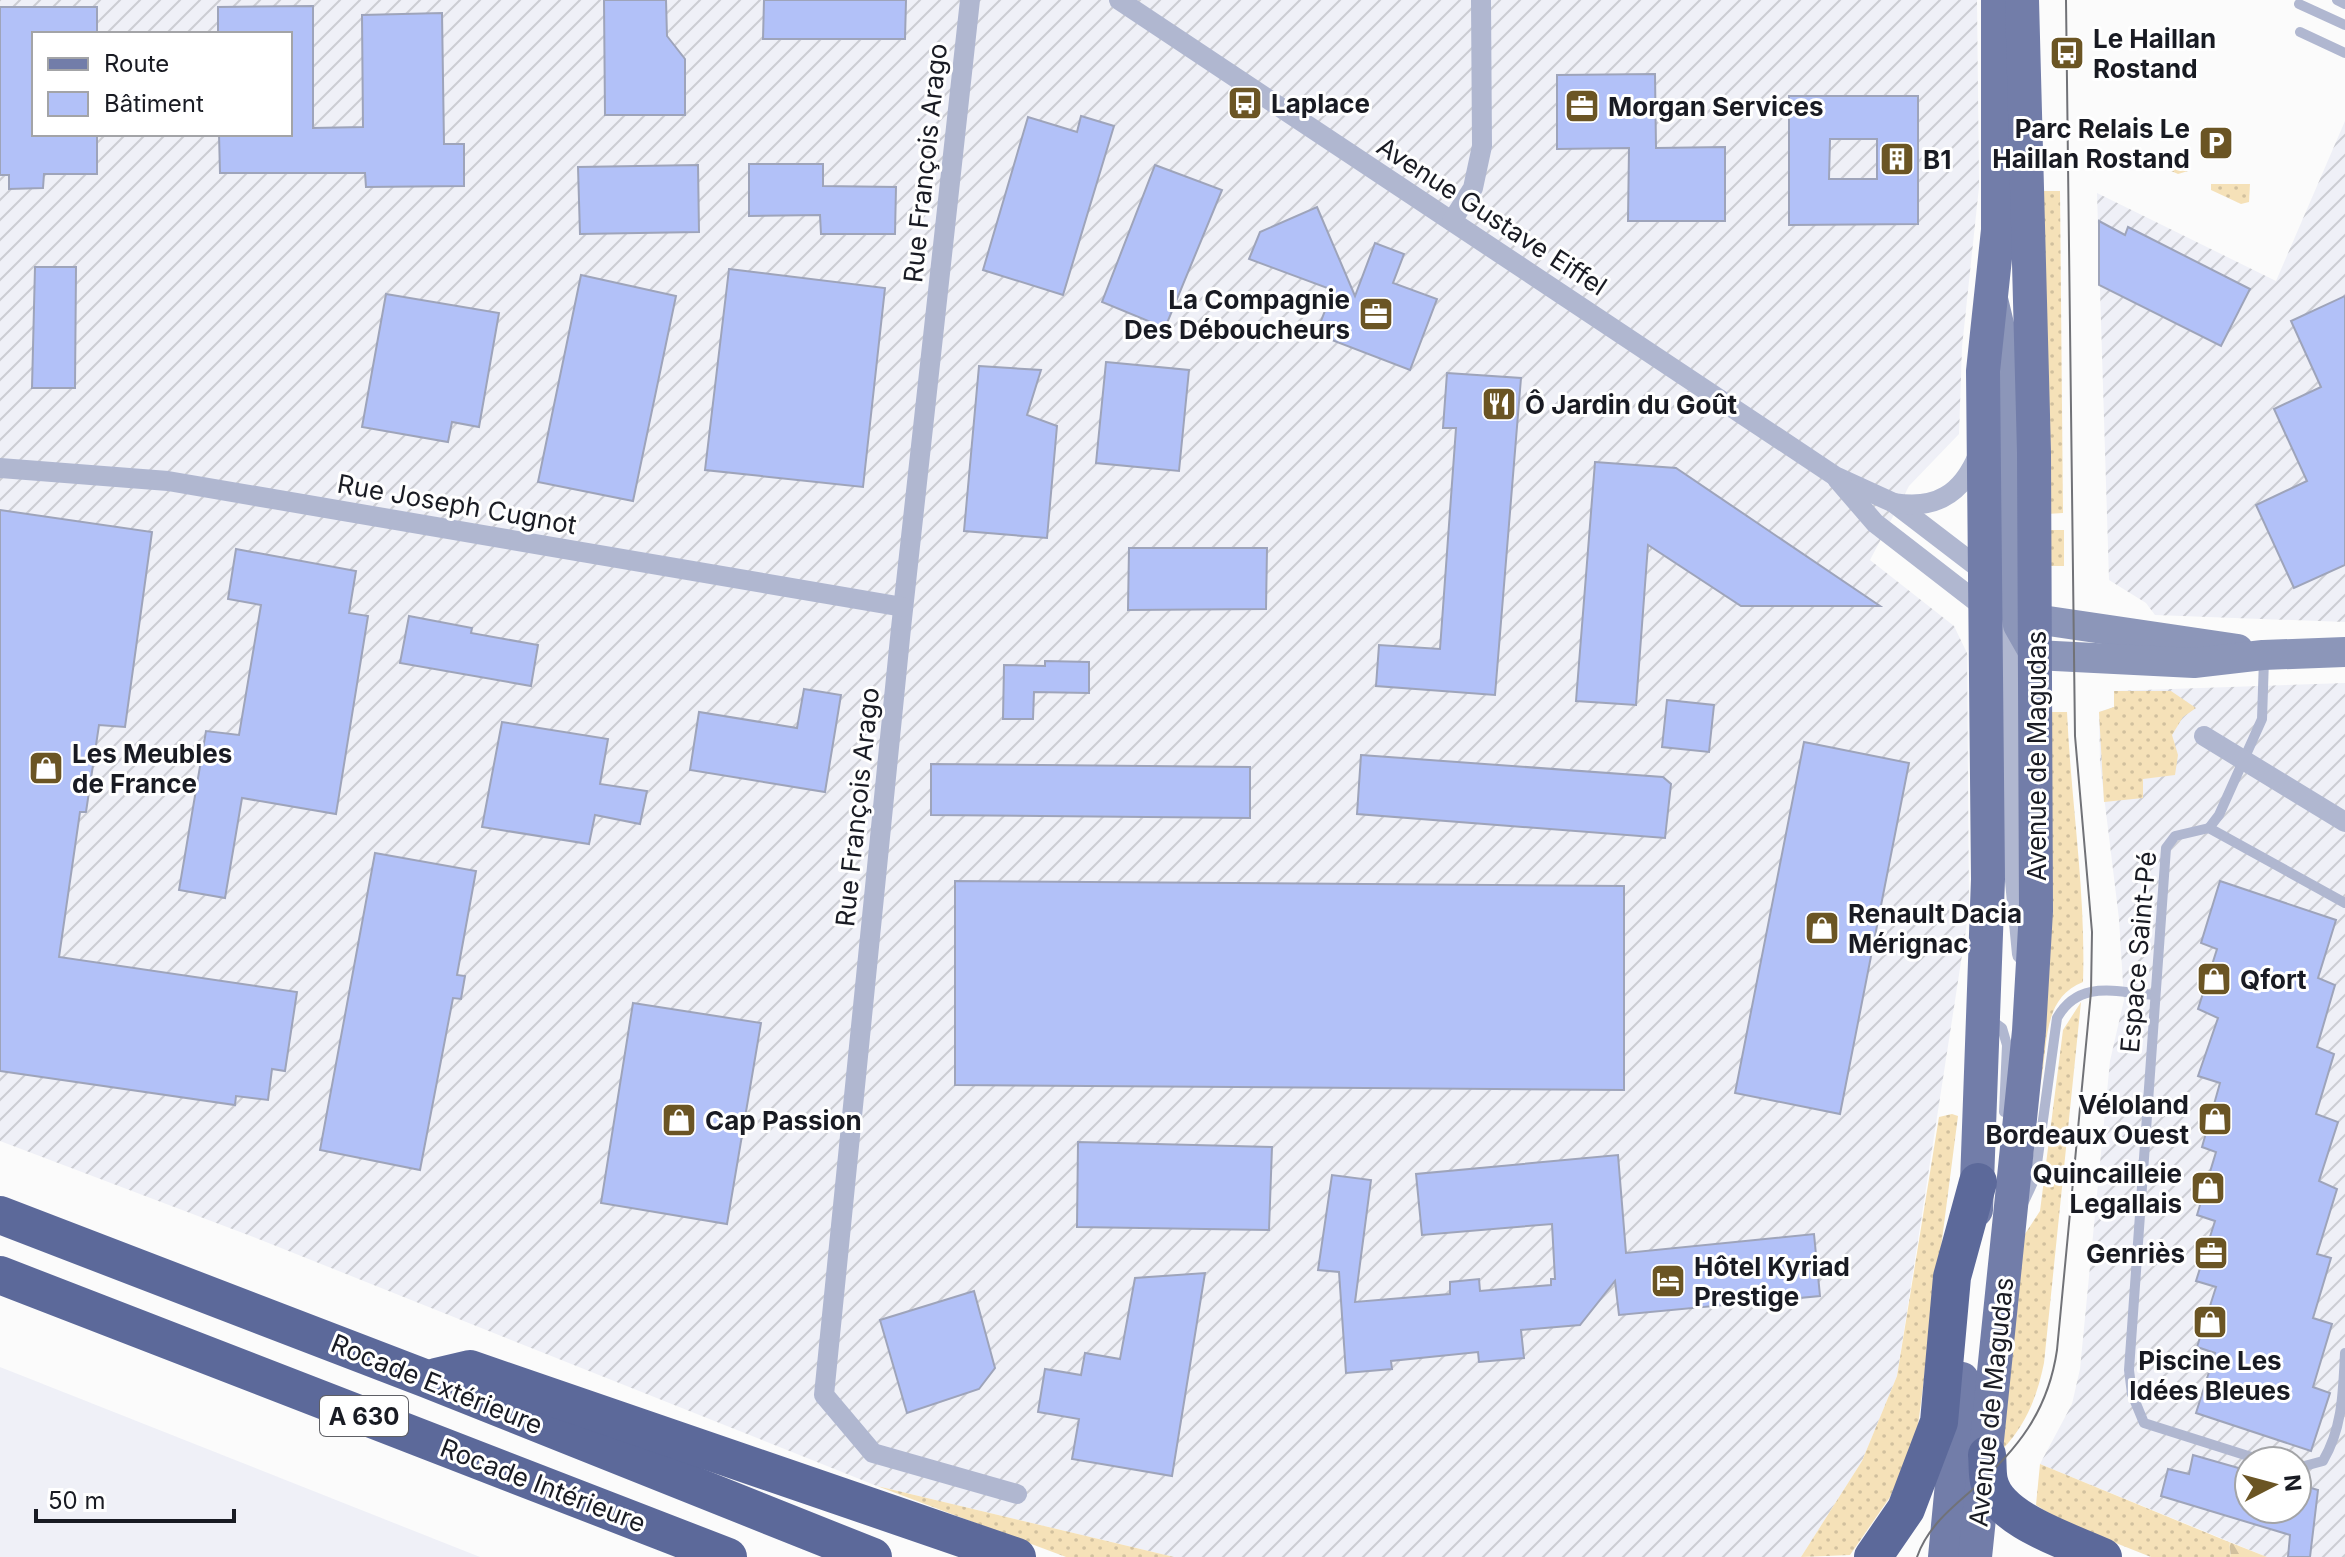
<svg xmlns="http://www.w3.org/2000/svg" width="2345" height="1557" font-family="Inter,sans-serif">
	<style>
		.built { fill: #eff0f7 }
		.industrial { fill: url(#industrial-furrows); fill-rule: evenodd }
		.grass { fill: url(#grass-dots) }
		.forest { fill: url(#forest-firs) }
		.building { fill: #b2c1f8; stroke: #9ea4ba; stroke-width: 2; fill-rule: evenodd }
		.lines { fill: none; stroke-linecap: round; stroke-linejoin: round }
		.lane { stroke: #b0b7d0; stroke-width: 10 }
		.street { stroke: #b0b7d0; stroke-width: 20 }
		.secondary { stroke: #8c96b9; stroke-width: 30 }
		.primary { stroke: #727da9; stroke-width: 34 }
		.highway { stroke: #5c699a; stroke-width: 38 }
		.tram { stroke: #717277; stroke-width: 2 }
		.labels { text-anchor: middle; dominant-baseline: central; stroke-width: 6; stroke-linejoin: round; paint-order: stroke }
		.shield { fill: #fff; stroke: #5e5f65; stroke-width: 2 }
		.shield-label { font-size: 24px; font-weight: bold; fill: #191b23 }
		.poi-label { font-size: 26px; font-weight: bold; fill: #191b23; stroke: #fff; text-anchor: start }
		.street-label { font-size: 26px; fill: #191b23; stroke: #fff }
	</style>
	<defs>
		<pattern id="industrial-furrows" width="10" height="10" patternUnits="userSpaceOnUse" patternTransform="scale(2)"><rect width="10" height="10" fill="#eff0f7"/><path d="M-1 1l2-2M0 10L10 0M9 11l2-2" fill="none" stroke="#cccdd3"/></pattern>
		<pattern id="grass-dots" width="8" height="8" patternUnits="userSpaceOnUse" patternTransform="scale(2)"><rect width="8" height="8" fill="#f5e1b8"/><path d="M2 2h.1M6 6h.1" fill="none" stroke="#d1c09e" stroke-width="1.8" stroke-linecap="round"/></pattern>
		<pattern id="forest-firs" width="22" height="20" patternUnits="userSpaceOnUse" patternTransform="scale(2)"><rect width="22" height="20" fill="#f5e1b8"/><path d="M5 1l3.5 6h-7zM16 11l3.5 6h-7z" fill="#d1c09e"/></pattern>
	</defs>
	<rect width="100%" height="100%" fill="#fbfbfb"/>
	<polygon class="built" points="0,1367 480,1557 0,1557"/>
	<g class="industrial">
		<path d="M0,0H1977L1979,187L1962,347L1959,434L1909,486L1870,560L1954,626L1967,653L1969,910L1897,1376L1862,1461L1801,1557H1174L877,1486L261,1240L0,1141ZM34,34H290V134H34Z"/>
		<polygon points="2345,121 2345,622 2155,615 2146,603 2109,580 2097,193 2276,281"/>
		<path d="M2345,683V1557H2267L2040,1464L2072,1404L2080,1369L2110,1061L2124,1000L2119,919L2100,763L2099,712L2114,707V691ZM2249,1461H2297V1509H2249Z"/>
	</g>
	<g class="grass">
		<polygon points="2149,155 2188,155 2188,171 2178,174 2149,161"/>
		<polygon points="2211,184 2250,184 2249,202 2241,204 2211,190"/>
		<polygon points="2032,191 2060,191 2063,513 2047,514"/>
		<rect x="2047" y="530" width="17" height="36"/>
		<polygon points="2114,691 2171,691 2196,708 2183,717 2172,735 2178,755 2175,775 2143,779 2143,798 2104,802 2099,712 2114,707"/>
		<path d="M2048,712H2067C2071,802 2086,892 2083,982C2040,999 2049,1048 2040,1086Z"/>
		<path d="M2081,1002L2044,1363C2037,1397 2026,1425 2002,1450L2021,1240L2040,1211L2063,1030Z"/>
		<polygon points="1952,1114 1958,1116 1916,1441 1890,1497 1850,1555 1801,1557 1862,1461 1897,1376 1939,1117"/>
		<polygon points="2040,1464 2229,1542 2231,1557 2151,1557 2063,1522 2036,1505"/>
		<polygon points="877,1486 1174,1557 1066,1557"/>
	</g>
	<polygon class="forest" points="2229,1542 2267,1557 2231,1557"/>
	<g class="building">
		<polygon points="604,0 666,0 667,36 685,59 685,115 605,115"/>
		<polygon points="764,0 906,0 905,39 763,39"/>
		<polygon points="313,6 313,128 363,127 362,15 442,13 444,144 464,144 464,186 366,187 365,173 220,173 219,134 290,134 290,34 218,34 218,7"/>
		<polygon points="0,7 97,7 97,34 34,34 34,134 97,134 97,174 44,174 43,188 9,189 9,175 0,175"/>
		<polygon points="1655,74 1656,148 1725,147 1725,221 1628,221 1629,148 1557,149 1557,75"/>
		<path d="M1789,96H1918V224L1789,225ZM1830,139H1877V179H1829Z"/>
		<polygon points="1081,116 1114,126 1063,295 983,270 1028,117 1077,132"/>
		<polygon points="749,164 823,164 823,186 896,187 895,234 821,234 820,215 749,216"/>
		<polygon points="698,165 699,232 580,234 578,167"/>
		<polygon points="1155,165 1222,190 1165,328 1102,302"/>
		<polygon points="1317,207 1355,296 1375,243 1404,254 1393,283 1437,299 1410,370 1316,334 1333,290 1249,259 1260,232"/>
		<polygon points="2099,221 2125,235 2128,227 2250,289 2221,346 2099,285"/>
		<polygon points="35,267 76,267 75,388 32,388"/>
		<polygon points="729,269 885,288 863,487 705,470"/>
		<polygon points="581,275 676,296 633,501 538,482"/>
		<polygon points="386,294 499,313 479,427 452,422 448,442 362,427"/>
		<polygon points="2345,296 2345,565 2294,588 2256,505 2307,481 2274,409 2321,387 2291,321"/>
		<polygon points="1106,362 1189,370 1179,471 1096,463"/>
		<polygon points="979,366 1041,370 1027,415 1057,426 1047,538 964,531"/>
		<polygon points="1447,373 1521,378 1495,695 1376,686 1379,645 1440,649 1456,428 1443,428"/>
		<polygon points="1595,462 1676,468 1880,606 1741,606 1648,545 1636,705 1576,701"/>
		<polygon points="0,510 152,532 125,727 99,725 86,812 80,812 59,957 297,992 285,1071 272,1069 268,1100 236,1096 235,1105 0,1071"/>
		<polygon points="1129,548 1267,548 1266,609 1128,610"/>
		<polygon points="236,549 356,571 349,613 368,616 336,814 242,798 225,898 179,890 206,731 239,735 261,605 228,599"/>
		<polygon points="409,616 472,628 471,633 538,645 531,686 400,663"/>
		<polygon points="1045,661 1089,662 1089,693 1034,692 1033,719 1003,719 1004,665 1045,666"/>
		<polygon points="804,689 841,695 825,792 690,770 699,712 797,728"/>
		<polygon points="1667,700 1714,705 1709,752 1662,747"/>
		<polygon points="502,722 608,739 600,784 647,791 640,824 595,815 589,844 482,827"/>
		<polygon points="1804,742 1909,763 1840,1114 1735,1093"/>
		<polygon points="1361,755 1663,777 1671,784 1665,838 1357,814"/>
		<polygon points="931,764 1250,767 1250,818 931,815"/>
		<polygon points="375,853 476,871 457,975 465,976 461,999 453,998 420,1170 320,1150"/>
		<polygon points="955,881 1624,886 1624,1090 955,1085"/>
		<polygon points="2220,881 2336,920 2318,978 2335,985 2317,1047 2334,1054 2316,1114 2338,1122 2319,1181 2337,1189 2317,1254 2331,1258 2313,1318 2332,1324 2313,1387 2330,1393 2311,1451 2196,1413 2215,1353 2197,1347 2216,1287 2196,1281 2215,1221 2197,1215 2216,1152 2202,1147 2220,1083 2198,1076 2218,1018 2198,1009 2217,949 2201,943"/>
		<polygon points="633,1003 761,1023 727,1224 601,1203"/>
		<polygon points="1078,1142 1272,1147 1269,1230 1077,1227"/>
		<polygon points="1618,1155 1626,1253 1814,1234 1820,1296 1619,1315 1615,1281 1580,1325 1521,1330 1524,1358 1479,1362 1478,1352 1391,1361 1392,1369 1346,1373 1339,1272 1318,1270 1332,1175 1371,1180 1355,1302 1450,1294 1450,1282 1479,1279 1480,1291 1551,1285 1551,1279 1555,1279 1552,1224 1422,1235 1416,1174"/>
		<polygon points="1205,1273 1172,1476 1072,1459 1079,1419 1038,1412 1045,1369 1081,1375 1085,1353 1120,1359 1135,1278"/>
		<polygon points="974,1291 995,1368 979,1389 907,1413 880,1320"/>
		<polygon points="2193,1455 2249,1471 2249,1509 2297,1509 2297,1484 2318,1490 2310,1557 2288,1557 2290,1535 2161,1496 2168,1469 2189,1474"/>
	</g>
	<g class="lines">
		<g class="lane">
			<polyline points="2337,0 2345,4"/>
			<polyline points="2299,4 2345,25"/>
			<polyline points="2300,32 2345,53"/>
			<polyline points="2209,828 2219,815 2262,719 2264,659"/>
			<polyline points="1991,1020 2002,1028 2007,1045 2004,1112"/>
			<path d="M2023,1204L2035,1178L2057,1018C2079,979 2116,992 2155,995"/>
			<polyline points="2264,1461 2144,1423 2132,1394 2129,1370 2166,848 2175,836 2209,828 2345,903"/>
			<path d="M2297,1468L2323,1461C2343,1427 2343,1391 2345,1353"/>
		</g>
		<g class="street">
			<polyline points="970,0 901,628 824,1395 873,1453 1017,1494"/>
			<polyline points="1119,0 1835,476 1894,503 1988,575"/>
			<polyline points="1452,221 1473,188 1482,146 1481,0"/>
			<polyline points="0,468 168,481 903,607"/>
			<polyline points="1837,479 1875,523 1986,609"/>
			<path d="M1894,503C1936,510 1962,494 1978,455"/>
			<polyline points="2003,616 2009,631 2012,850 2022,954"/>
			<polyline points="2204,736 2345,822"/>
		</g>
		<g class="secondary">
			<polyline points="1993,299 2009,366 2014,599 2018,625 2035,655"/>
			<polyline points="2035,619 2238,649"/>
			<polyline points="2035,655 2194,663 2263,655 2345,652"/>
		</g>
		<g class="primary">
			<polyline points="1976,1210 1988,879 1983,371 1998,230 1998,0"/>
			<polyline points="1945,1557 1962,1379"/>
			<polyline points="1975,1557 2029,1031 2036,911 2034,452 2022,0"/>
		</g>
		<g class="highway">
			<polyline points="0,1215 427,1379 873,1557"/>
			<polyline points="0,1275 728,1557"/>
			<polyline points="436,1377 470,1369 1017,1557"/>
			<path d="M1987,1455C1988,1463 1987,1473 1989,1481C1997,1520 2071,1542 2103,1557"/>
			<polyline points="1873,1557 1906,1509 1939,1422 1952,1277 1978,1182"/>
		</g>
		<path class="tram" d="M1917,1557C1927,1528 1950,1509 1972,1490C2017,1450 2048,1412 2057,1350L2091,992L2092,932L2075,736L2066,0"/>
	</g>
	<defs>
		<g id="bus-square" transform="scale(1.8)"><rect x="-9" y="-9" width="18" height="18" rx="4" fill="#6b5524" stroke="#fff"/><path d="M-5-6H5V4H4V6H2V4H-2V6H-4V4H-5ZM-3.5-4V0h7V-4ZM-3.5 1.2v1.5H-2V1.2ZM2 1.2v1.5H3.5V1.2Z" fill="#fff"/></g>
		<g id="office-square" transform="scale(1.8)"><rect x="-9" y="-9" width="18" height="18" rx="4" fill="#6b5524" stroke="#fff"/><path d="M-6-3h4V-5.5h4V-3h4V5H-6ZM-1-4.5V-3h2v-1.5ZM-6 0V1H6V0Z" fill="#fff"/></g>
		<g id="parking-square" transform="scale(1.8)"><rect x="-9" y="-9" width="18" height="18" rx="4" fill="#6b5524" stroke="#fff"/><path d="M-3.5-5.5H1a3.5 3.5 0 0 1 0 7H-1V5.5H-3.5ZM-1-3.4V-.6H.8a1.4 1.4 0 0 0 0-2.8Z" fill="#fff"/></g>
		<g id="building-square" transform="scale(1.8)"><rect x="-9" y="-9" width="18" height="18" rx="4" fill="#6b5524" stroke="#fff"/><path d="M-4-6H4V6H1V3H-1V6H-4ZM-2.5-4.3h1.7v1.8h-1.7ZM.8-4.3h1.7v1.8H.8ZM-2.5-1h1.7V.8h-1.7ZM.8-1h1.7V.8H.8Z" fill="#fff"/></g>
		<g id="restaurant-square" transform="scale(1.8)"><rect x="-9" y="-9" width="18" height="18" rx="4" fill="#6b5524" stroke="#fff"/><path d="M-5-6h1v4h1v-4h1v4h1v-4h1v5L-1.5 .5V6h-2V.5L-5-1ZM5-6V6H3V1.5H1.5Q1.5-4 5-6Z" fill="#fff"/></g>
		<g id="shop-square" transform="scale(1.8)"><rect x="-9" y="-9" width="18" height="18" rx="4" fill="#6b5524" stroke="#fff"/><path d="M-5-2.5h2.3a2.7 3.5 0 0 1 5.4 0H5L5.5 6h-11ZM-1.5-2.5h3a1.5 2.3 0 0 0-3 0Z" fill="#fff"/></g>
		<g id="hotel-square" transform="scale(1.8)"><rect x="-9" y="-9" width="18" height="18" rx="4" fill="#6b5524" stroke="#fff"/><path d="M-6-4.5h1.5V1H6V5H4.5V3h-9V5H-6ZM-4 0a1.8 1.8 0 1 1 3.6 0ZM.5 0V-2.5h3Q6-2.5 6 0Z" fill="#fff"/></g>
	</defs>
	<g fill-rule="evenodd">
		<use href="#bus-square" x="2067" y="53"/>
		<use href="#bus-square" x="1245" y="103"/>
		<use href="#office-square" x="1582" y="106"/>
		<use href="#parking-square" x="2216" y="143"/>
		<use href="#building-square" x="1897" y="159"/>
		<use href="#office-square" x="1376" y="314"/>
		<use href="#restaurant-square" x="1499" y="404"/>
		<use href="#shop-square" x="46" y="768"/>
		<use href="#shop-square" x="1822" y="928"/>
		<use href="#shop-square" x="2214" y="979"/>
		<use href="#shop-square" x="2215" y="1119"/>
		<use href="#shop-square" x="679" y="1120"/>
		<use href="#shop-square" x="2208" y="1188"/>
		<use href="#office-square" x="2211" y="1253"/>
		<use href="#hotel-square" x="1668" y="1281"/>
		<use href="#shop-square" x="2210" y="1322"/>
	</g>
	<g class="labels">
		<rect class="shield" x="320" y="1396" width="88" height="40" rx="6"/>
		<g class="shield-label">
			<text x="364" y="1416">A 630</text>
		</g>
		<g class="poi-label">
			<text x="2093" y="38">Le Haillan<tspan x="2093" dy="30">Rostand</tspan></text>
			<text x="1271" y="103">Laplace</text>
			<text x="1608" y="106">Morgan Services</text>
			<text x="2190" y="128" text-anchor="end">Parc Relais Le<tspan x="2190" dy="30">Haillan Rostand</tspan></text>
			<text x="1923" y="159">B1</text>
			<text x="1350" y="299" text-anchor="end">La Compagnie<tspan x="1350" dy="30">Des Déboucheurs</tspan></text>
			<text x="1525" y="404">Ô Jardin du Goût</text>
			<text x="72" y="753">Les Meubles<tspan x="72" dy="30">de France</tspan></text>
			<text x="1848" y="913">Renault Dacia<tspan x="1848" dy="30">Mérignac</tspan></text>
			<text x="2240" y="979">Qfort</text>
			<text x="2189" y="1104" text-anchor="end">Véloland<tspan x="2189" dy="30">Bordeaux Ouest</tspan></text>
			<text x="705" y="1120">Cap Passion</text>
			<text x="2182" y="1173" text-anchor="end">Quincailleie<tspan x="2182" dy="30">Legallais</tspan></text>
			<text x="2185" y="1253" text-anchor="end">Genriès</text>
			<text x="1694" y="1266">Hôtel Kyriad<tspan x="1694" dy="30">Prestige</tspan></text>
			<text x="2210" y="1360" text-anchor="middle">Piscine Les<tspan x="2210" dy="30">Idées Bleues</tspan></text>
		</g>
		<g class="street-label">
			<text transform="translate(925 163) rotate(-84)">Rue François Arago</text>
			<text transform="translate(1492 216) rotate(33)">Avenue Gustave Eiffel</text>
			<text transform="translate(457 504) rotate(10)">Rue Joseph Cugnot</text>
			<text transform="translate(2036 756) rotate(-90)">Avenue de Magudas</text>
			<text transform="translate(857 807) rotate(-84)">Rue François Arago</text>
			<text transform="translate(2138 952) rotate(-85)">Espace Saint-Pé</text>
			<text transform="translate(437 1384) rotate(22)">Rocade Extérieure</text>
			<text transform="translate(1991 1402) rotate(-84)">Avenue de Magudas</text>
			<text transform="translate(543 1485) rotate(21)">Rocade Intérieure</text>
		</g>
	</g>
	<rect x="32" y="32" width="260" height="104" fill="#ffffff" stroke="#a3a4a7" stroke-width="2"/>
	<rect x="48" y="58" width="40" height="12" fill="#727da9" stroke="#a3a4a7" stroke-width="2"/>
	<text x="104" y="72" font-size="24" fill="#191b23">Route</text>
	<rect x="48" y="92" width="40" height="24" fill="#b2c1f8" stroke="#a3a4a7" stroke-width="2"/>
	<text x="104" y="112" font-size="24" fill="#191b23">Bâtiment</text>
	<g transform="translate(2273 1485) rotate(84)"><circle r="38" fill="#ffffff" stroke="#a3a4a7" stroke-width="2"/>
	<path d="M0-6L14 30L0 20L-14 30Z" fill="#6b5524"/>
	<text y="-12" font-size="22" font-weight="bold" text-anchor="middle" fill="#191b23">N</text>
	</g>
	<path d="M36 1509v12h198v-12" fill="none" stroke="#191b23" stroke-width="4"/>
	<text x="48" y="1509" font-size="24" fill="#191b23" stroke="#ffffff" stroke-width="6" paint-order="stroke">50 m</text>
</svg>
